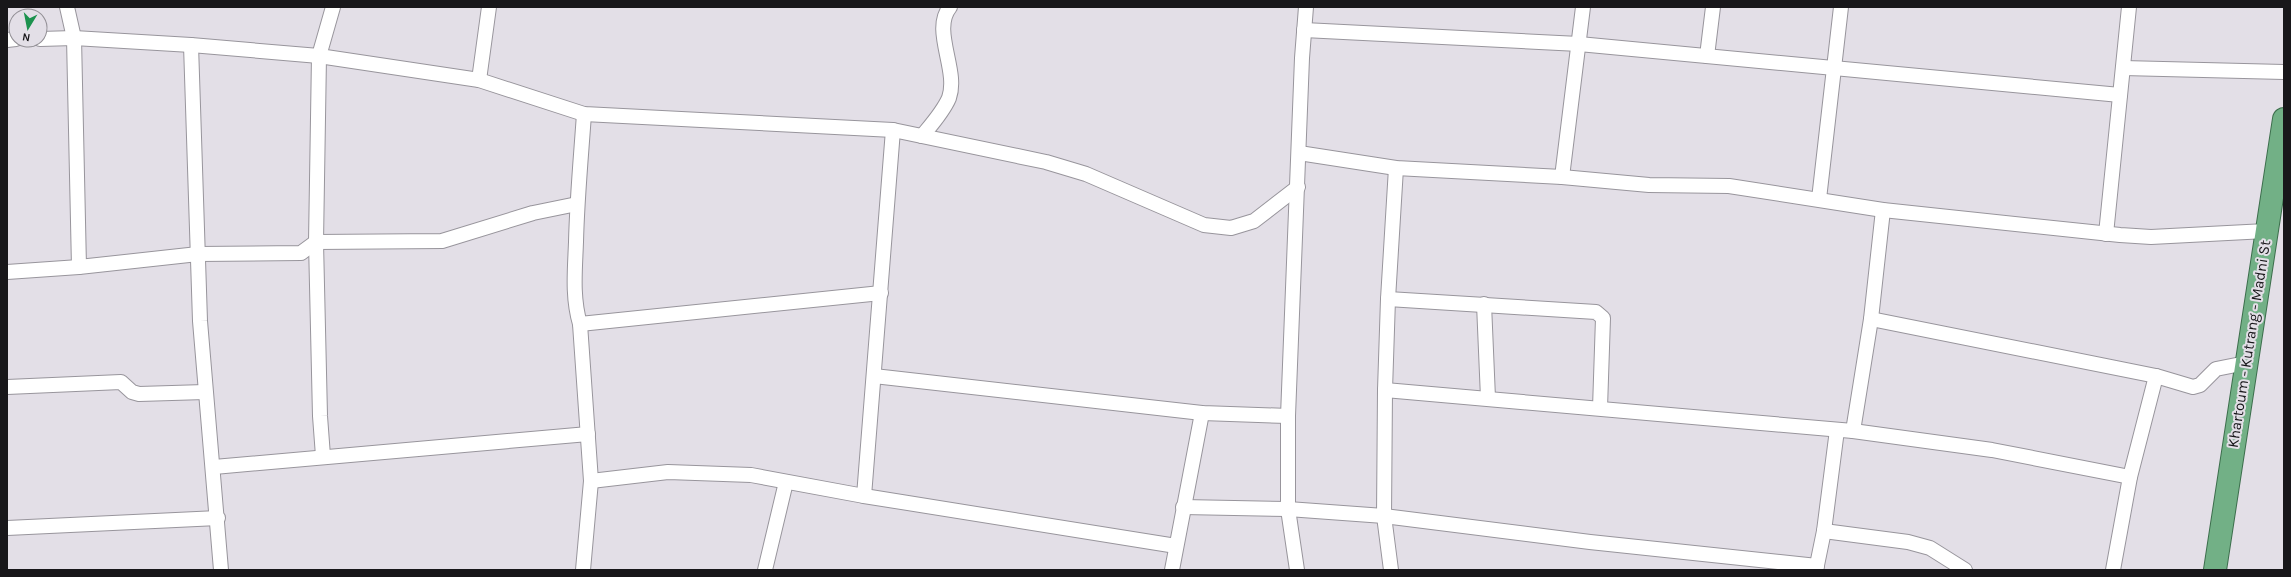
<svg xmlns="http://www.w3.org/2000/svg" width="2291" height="577" font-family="Karla,sans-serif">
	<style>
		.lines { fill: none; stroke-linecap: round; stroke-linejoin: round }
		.minor-casing { stroke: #98959c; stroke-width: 16 }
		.trunk-casing { stroke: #3c6e4c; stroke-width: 24 }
		.minor { stroke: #fff; stroke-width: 14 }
		.trunk { stroke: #72b086; stroke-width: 22 }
		.labels { text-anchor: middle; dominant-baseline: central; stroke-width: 4; stroke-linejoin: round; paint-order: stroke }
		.street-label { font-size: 15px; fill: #18171a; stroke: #e3dfe7 }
	</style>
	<rect width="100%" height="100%" fill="#e3dfe7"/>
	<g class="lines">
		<g class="minor-casing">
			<g id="minor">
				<polyline points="67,7 74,38 79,267"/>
				<polyline points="1304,30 1579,44 2120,95"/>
				<polyline points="40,39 74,38 191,45 319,56 479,80 584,114 893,130 1046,162 1086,174 1204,225 1231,228 1254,221 1298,187"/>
				<polyline points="7,40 16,39"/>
				<polyline points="191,45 200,321 221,570"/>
				<polyline points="1707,56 1713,7"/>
				<polyline points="2123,68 2284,72"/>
				<polyline points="479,80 489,7"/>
				<path d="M922,136C932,124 943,112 949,98C959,70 931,30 950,7"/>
				<polyline points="1299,153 1396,168 1562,177 1649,185 1729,186 1883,210 2120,235 2151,237 2266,231"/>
				<polyline points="1562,177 1583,7"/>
				<polyline points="1819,199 1841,7"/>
				<polyline points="2106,234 2129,7"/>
				<polyline points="7,272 79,267 198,254 301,253 316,242 442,241 533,213 577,204"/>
				<polyline points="1388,299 1596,312 1603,318 1600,408"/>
				<polyline points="1484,304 1488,398"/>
				<polyline points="1871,319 2156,376 2193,387 2200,385 2216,369 2246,363"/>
				<polyline points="580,324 881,293"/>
				<polyline points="874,376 1202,413 1288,416"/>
				<polyline points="7,387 121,382 132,392 139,394 205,392"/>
				<polyline points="1385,390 1853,431 1992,450 2130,477"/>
				<polyline points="1853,431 1871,319 1883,210"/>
				<polyline points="323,456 320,416 316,242 319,56 333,7"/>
				<polyline points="214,467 588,434"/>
				<polyline points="591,481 668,472 751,475 864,496 1176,546"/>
				<polyline points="864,496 893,130"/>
				<polyline points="1183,507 1288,509 1384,516 1590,542 1817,566"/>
				<polyline points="7,528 218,518"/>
				<polyline points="1824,531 1908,542 1930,548 1965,570"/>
				<path d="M583,570L591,481L580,324C572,297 575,270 576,242C577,199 581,157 584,114"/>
				<polyline points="765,570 786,482"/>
				<polyline points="1172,570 1202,413"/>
				<polyline points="1297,570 1288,509 1288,416 1302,58 1306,7"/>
				<polyline points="1391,570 1384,516 1385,390 1388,299 1396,168"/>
				<polyline points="1816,570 1824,531 1837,430"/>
				<polyline points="2113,570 2130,477 2156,376"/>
			</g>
		</g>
		<g class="trunk-casing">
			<polyline id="trunk" points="2215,570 2284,119"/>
		</g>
		<use href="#minor" class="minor"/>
		<use href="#trunk" class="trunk"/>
	</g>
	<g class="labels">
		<g class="street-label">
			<text transform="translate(2249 344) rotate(-81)">Khartoum - Kutrang - Madni St</text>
		</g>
	</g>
	<rect width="2291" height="577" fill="none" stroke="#18171a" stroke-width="16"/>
	<g transform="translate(28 28) rotate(190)"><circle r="19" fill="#e3dfe7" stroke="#928f95"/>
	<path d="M0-3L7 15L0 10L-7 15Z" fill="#1c924e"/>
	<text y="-6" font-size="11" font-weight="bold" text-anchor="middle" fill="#18171a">N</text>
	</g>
</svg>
